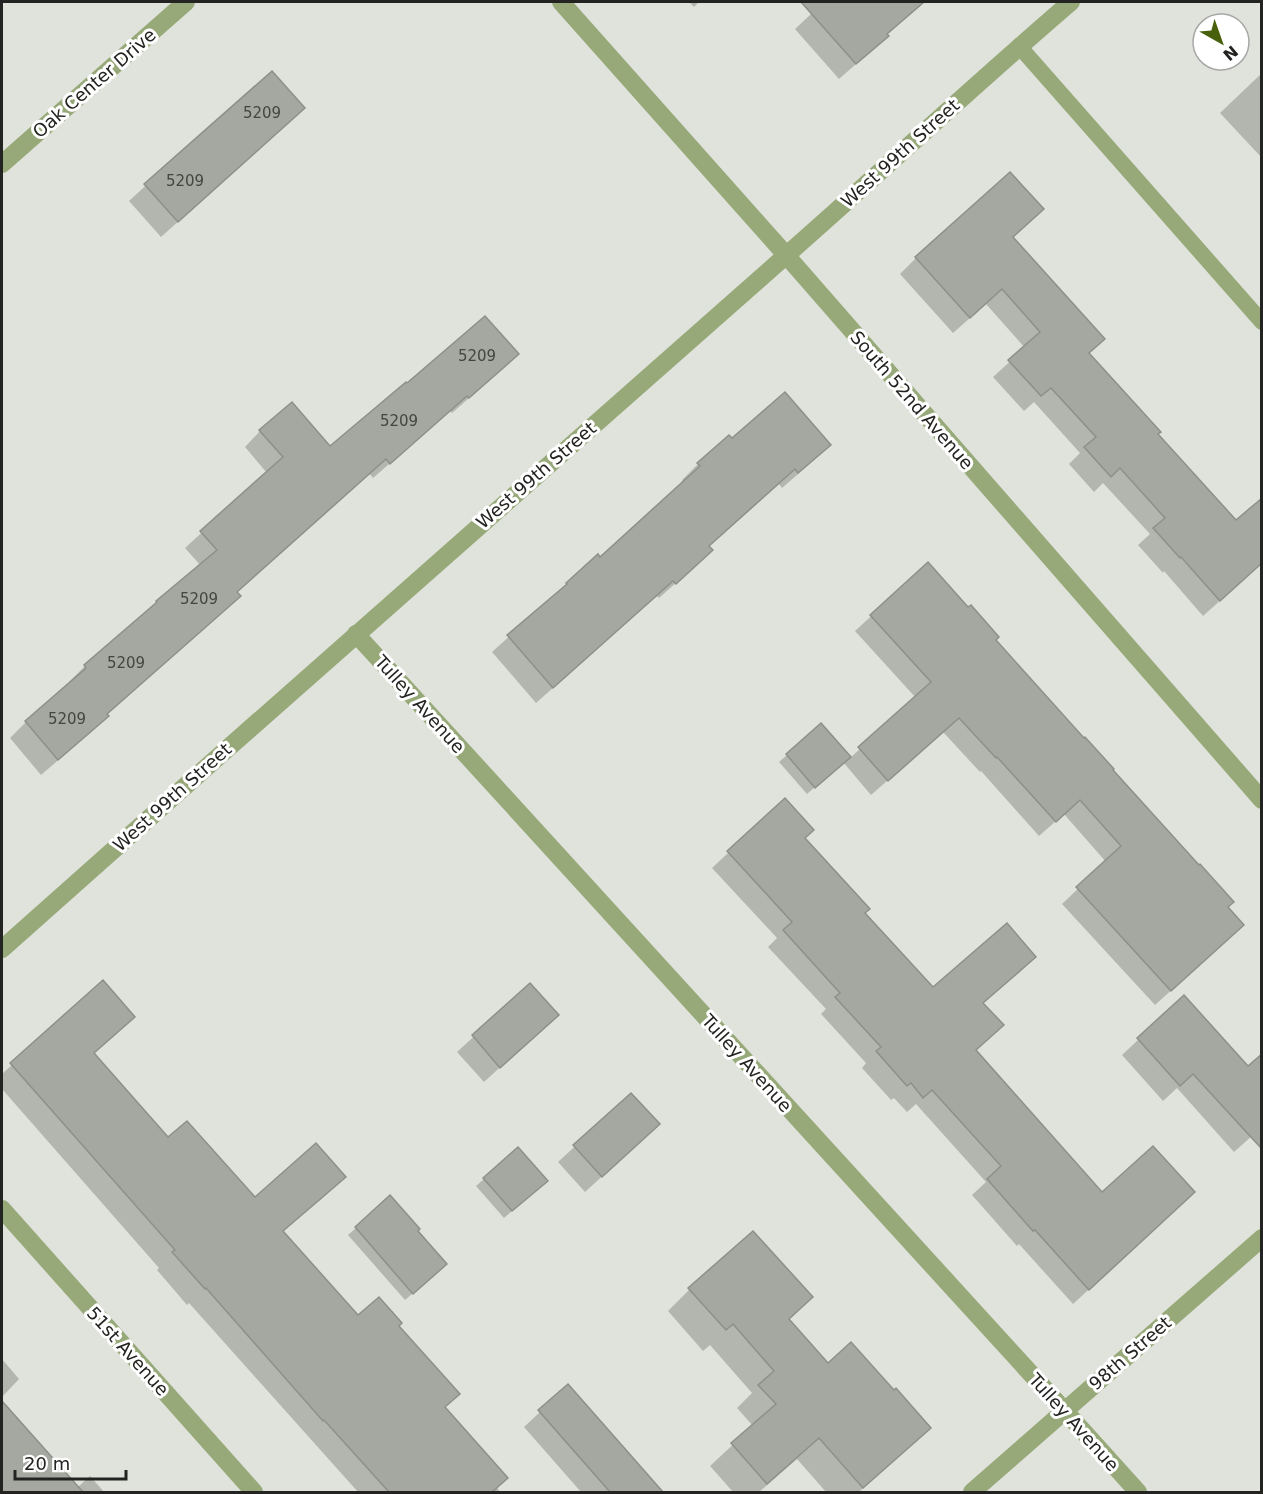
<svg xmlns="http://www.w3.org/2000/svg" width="1263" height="1494" font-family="'DejaVu Sans',sans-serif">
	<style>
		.shadow { fill: #0003 }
		.building { fill: #a5a8a1; stroke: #8d9089; stroke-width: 1.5 }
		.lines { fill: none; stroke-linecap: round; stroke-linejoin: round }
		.service { stroke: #97a979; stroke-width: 16 }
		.minor { stroke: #97a979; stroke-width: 18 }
		.tertiary { stroke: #97a979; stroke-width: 18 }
		.labels { text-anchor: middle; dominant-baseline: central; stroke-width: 6; stroke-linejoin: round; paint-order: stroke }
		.number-label { font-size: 15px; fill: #444541 }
		.street-label { font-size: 18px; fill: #232421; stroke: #fff }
	</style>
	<rect width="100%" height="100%" fill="#e0e3db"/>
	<g class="shadow">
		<polygon points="689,2 699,2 694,7"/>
		<polygon points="824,2 924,2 886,35 871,51 839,79 795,29"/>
		<polygon points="1262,73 1262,158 1220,113"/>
		<polygon points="303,108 287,124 161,237 129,201 193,142"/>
		<polygon points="1012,238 1088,354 1156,434 1262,563 1203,616 1164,571 1163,573 1138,545 1150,534 1103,483 1094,492 1069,464 1080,453 1034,402 1024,411 993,377 1025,348 986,304 953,333 900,274 916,258"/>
		<polygon points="517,354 501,370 452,413 450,411 373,478 369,473 236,593 106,715 107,716 91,732 41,775 10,738 26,722 70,684 69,682 85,666 201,566 185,548 267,473 245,447 260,431 330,448"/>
		<polygon points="732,440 829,445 813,461 782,488 779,484 708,547 695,566 659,598 657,596 536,703 492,652 567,584 600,559 684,483 682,480 698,464"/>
		<polygon points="928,564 1226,907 1227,940 1155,1005 1062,904 1106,862 1064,814 1039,836 981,771 980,772 943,732 871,795 843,762 807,794 779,762 821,725 850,758 916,698 855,631"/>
		<polygon points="785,800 804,838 863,913 933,989 1034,957 1019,973 982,1004 974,1051 1102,1194 1178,1208 1073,1304 1019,1244 1017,1246 972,1195 986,1182 916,1104 907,1112 894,1098 891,1100 862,1068 866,1063 821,1014 826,1009 768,947 777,938 712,868"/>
		<polygon points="103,982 117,1033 93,1054 168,1139 255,1199 344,1177 327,1194 282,1232 358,1317 397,1326 444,1408 500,1492 358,1492 189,1303 187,1305 157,1270 159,1268 2,1089 2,1074"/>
		<polygon points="530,985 541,1030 484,1082 457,1052"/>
		<polygon points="1184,997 1262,1127 1234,1152 1177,1088 1163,1101 1122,1055"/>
		<polygon points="631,1095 642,1140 585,1192 558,1162"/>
		<polygon points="484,1179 538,1188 504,1218 476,1186"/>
		<polygon points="356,1228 416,1231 438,1272 405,1300 348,1235"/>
		<polygon points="690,1289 811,1297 788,1320 828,1365 929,1428 907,1449 859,1492 826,1492 797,1459 759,1492 733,1492 710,1466 753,1426 737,1408 752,1393 710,1345 703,1351 668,1311"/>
		<polygon points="2,1359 19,1379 2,1397"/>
		<polygon points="568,1386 661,1492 581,1492 524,1427"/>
		<polygon points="2,1403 77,1488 90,1476 104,1492 2,1492"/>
	</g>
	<g class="building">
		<polygon points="801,2 924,2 887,34 889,36 856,64"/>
		<polygon points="272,71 305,108 178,222 144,184"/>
		<polygon points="1010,172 1044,209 1013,237 1105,339 1089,353 1161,432 1158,434 1236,520 1262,498 1262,563 1220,601 1181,557 1180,558 1153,528 1165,518 1120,468 1111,477 1084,447 1096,437 1051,388 1041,396 1008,360 1040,332 1002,289 970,318 915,257"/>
		<polygon points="485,316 519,354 469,398 467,396 390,464 386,459 237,592 241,596 107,714 109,716 58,760 25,721 86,668 84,665 157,602 156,601 217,550 200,531 283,457 259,430 292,402 330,446 406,382 407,383"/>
		<polygon points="785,392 831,445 798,473 795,469 709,546 713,550 676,584 673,581 553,688 507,635 567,584 566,583 598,554 600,557 700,466 697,463 729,435 732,438"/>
		<polygon points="928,562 968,607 971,605 999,637 996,640 1084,738 1085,737 1114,769 1113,770 1199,865 1200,864 1234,902 1228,907 1244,925 1171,991 1076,887 1121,846 1080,800 1056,822 997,757 996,758 959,718 888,781 858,747 931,682 870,615"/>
		<polygon points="821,723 851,757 815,788 786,754"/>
		<polygon points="785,798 814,830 805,838 870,909 865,913 933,987 1007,923 1036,957 983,1003 1004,1025 976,1050 1102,1192 1153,1146 1195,1192 1089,1290 1035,1230 1033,1231 987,1179 1001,1166 932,1090 923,1098 911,1083 907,1086 876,1051 881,1047 835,997 840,993 783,930 792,922 727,851"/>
		<polygon points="103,980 135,1017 94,1053 168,1137 187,1121 255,1197 316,1143 346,1177 283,1231 358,1315 379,1297 402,1323 399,1326 460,1394 445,1407 508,1478 492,1492 389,1492 324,1420 323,1421 206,1288 205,1289 172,1252 175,1250 10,1063"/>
		<polygon points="530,983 559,1015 500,1068 472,1035"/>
		<polygon points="1184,995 1248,1066 1262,1054 1262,1149 1193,1074 1180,1086 1137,1038"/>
		<polygon points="631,1093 660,1124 602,1177 573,1145"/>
		<polygon points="518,1147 548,1181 512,1211 483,1178"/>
		<polygon points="390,1195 420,1229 418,1231 447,1264 413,1294 355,1227"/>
		<polygon points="753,1231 813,1297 789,1319 828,1363 851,1342 894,1390 896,1388 931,1428 863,1488 819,1438 767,1484 731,1443 776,1404 758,1385 774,1371 733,1324 726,1330 688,1288"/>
		<polygon points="568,1384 663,1492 610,1492 538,1410"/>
		<polygon points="2,1401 83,1492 2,1492"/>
	</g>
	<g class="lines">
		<polyline class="service" points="1019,46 1262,322"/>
		<g class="minor">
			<polyline points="561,2 786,255 1262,800"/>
			<polyline points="2,164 186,2"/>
			<polyline points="356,634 1065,1411 1138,1492"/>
			<polyline points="2,1209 254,1492"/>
			<polyline points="972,1492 1262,1238"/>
		</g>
		<path class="tertiary" d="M2,949C261,718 521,489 782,259C879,174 973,86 1071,2"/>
	</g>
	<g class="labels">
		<g class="number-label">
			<text x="262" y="113">5209</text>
			<text x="185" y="181">5209</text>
			<text x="477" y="356">5209</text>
			<text x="399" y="421">5209</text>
			<text x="199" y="599">5209</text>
			<text x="126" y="663">5209</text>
			<text x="67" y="719">5209</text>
		</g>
		<g class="street-label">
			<text transform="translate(94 83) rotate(-41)">Oak Center Drive</text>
			<text transform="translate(900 153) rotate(-42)">West 99th Street</text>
			<text transform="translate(912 400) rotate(49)">South 52nd Avenue</text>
			<text transform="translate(536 475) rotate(-41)">West 99th Street</text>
			<text transform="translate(420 704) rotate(48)">Tulley Avenue</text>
			<text transform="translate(172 797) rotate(-42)">West 99th Street</text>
			<text transform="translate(747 1063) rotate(48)">Tulley Avenue</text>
			<text transform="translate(128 1351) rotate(48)">51st Avenue</text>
			<text transform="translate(1130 1353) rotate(-41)">98th Street</text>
			<text transform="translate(1074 1422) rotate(48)">Tulley Avenue</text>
		</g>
	</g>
	<rect width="1263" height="1494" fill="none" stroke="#232421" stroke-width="6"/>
	<g transform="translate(1221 42) rotate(140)"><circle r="28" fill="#ffffff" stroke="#a7a7a6" stroke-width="1.5"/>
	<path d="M0-4.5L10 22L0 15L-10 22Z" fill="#48600c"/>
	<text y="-9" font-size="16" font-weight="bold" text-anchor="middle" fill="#232421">N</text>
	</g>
	<path d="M15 1470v9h111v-9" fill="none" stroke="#232421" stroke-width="3"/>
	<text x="24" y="1470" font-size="18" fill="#232421" stroke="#ffffff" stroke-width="4.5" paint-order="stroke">20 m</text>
</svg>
